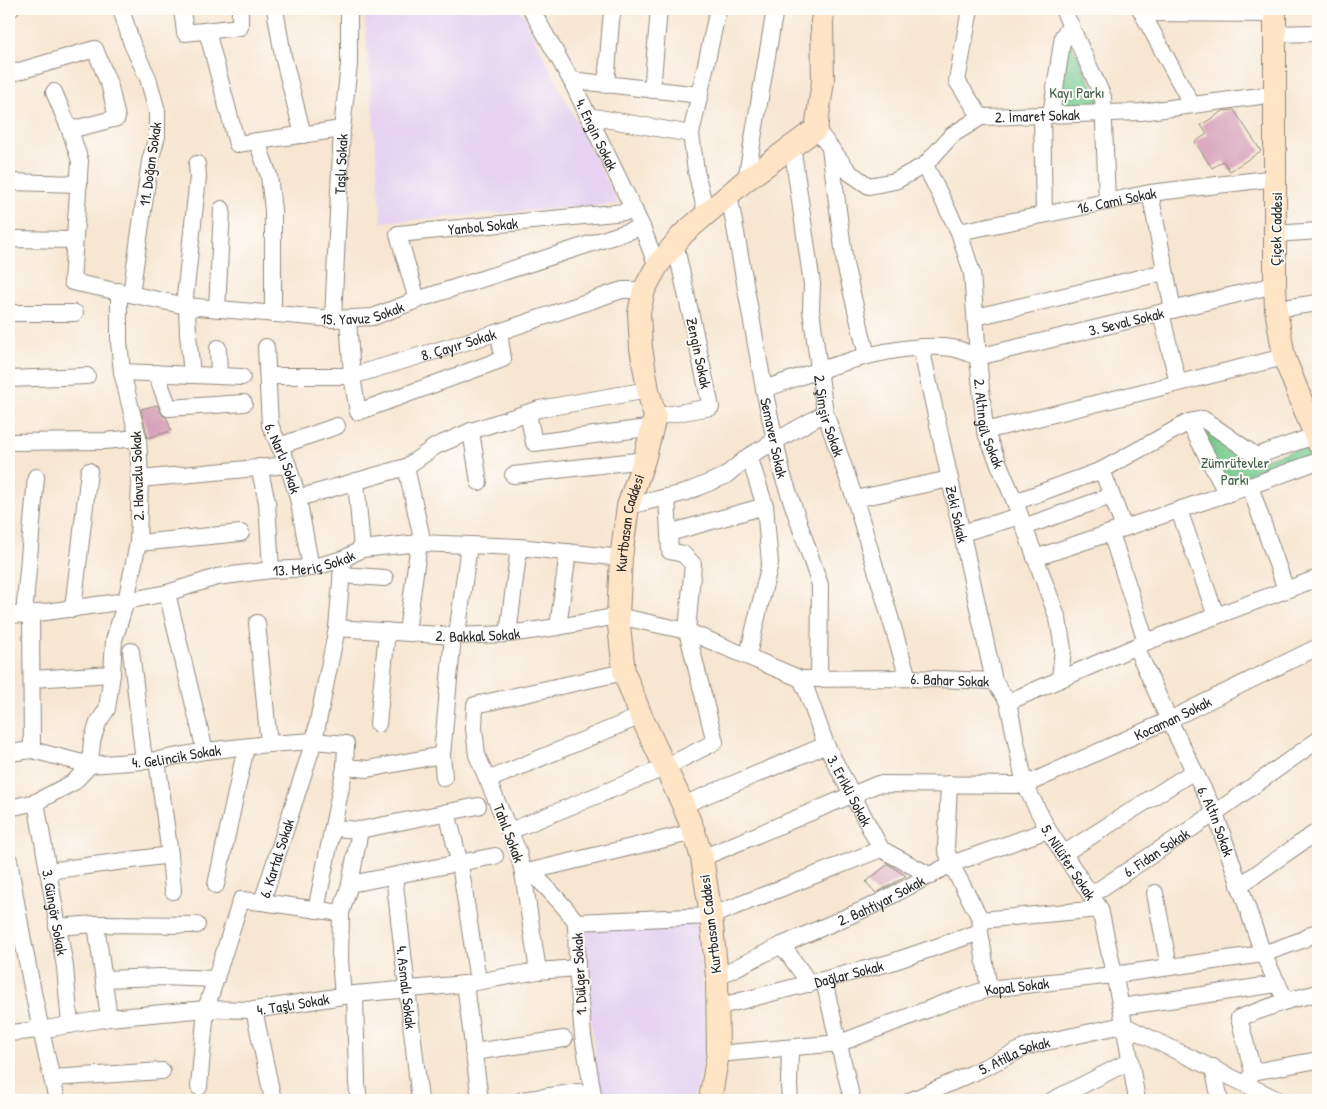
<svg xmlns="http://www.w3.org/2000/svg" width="1327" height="1109" font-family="'Patrick Hand',sans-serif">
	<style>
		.built { fill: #e5d3f1 }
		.green { fill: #73c98d; stroke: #4f7a5c }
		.building { fill: #d7a1b9 }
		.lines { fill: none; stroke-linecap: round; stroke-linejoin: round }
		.minor-casing { stroke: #91887e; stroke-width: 18 }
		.secondary-casing { stroke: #91887e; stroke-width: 24 }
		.minor { stroke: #fff; stroke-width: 16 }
		.secondary { stroke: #ffe4c6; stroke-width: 22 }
		.labels { text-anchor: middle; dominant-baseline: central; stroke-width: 4; stroke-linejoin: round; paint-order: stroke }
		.park-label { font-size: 15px; fill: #44624d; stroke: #fdfcf7 }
		.street-label { font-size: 15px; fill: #2b2b2b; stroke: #fdfcf7 }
	</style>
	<rect width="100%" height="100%" fill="#fdfcf7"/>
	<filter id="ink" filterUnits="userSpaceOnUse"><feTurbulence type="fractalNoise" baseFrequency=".02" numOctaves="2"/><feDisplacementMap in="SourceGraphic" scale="10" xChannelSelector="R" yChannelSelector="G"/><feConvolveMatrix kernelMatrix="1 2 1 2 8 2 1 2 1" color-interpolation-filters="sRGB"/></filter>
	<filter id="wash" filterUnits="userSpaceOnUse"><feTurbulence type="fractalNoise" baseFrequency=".0096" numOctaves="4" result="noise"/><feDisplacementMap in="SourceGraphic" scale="20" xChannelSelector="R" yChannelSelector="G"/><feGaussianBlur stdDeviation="1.12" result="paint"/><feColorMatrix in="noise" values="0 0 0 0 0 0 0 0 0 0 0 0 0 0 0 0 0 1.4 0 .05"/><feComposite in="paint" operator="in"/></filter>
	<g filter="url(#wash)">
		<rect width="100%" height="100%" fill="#f7e6d2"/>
		<g class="built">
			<polygon points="364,9 520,9 618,204 382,222"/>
			<polygon points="697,923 706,1044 694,1100 601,1100 595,1059 582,930 606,926"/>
		</g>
		<g class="green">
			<polygon points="1068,37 1099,100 1093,108 1058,108"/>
			<polygon points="1196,427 1206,427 1251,463 1304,447 1311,451 1311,458 1228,489"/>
		</g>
		<g id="blocks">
			<g class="building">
				<polygon points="1234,110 1261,151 1230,171 1223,161 1212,168 1195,142 1207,134 1201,125 1223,111"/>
				<polygon points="157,405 163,416 167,418 171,431 148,438 141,409"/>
				<polygon points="888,864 906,876 876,893 866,882"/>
			</g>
		</g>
	</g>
	<g filter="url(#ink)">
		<use href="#blocks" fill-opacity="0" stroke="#91887e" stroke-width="1"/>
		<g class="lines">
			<g class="minor-casing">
				<g id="minor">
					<polyline points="9,9 11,9"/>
					<polyline points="121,9 132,44 148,78 157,111 157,136 150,161 131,294"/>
					<polyline points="182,9 185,33 240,27 240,9"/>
					<polyline points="275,9 283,56 303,135"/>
					<path id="s1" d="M531,9L571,80L642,227L657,266"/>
					<polyline points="970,9 957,81 981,117"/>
					<polyline points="1063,9 1103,97 1107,202"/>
					<polyline points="1140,9 1192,105"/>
					<polyline points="1143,13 1275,14"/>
					<polyline points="207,31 237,144 342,129"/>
					<polyline points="1274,34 1318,33"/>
					<polyline points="9,74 95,49 110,87 117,118 70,130"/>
					<polyline points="571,80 700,95"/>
					<polyline points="606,85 611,21 613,9"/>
					<polyline points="652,90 659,9"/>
					<path id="s2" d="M54,92L70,130L80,161L72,282L187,306L333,319L373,317L417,300L642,227"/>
					<polyline points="1051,115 1063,36 1071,25"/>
					<polyline points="588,116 691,134"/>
					<polyline points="1042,116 1044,214"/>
					<path id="s3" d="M816,129L850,173L869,186L895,181L925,165L952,135L981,117L1141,112L1275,94"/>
					<polyline points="257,141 269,176 273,210 273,314"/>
					<path id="s4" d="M792,145L812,284L811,310L825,413L855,499L908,678"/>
					<polyline points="830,148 845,264 867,356"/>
					<path id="s5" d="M925,165L959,232L972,273L978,357L985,431L1015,502L1058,619L1063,649L1060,679"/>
					<polyline points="746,180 775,9"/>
					<polyline points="9,182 79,184"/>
					<polyline points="1150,193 1173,310"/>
					<path id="s6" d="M729,194L764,389L782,473L820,585L819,679"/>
					<polyline points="706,213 696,171 691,134 718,9"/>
					<path id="s7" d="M959,232L1150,193L1276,178"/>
					<polyline points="1275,234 1318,231"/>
					<polyline points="9,239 74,240"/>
					<path id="s8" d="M417,300L398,234L635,211"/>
					<polyline points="184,306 198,177 197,164"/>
					<polyline points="187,306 188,335 192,374"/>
					<polyline points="217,309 222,209"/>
					<polyline points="1276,309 1318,303"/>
					<polyline points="9,313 75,313"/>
					<polyline points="1161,313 1178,383"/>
					<polyline points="976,317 1165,272"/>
					<path id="s9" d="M333,319L342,129L349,64V9"/>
					<polyline points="348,319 352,376 358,412 503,359 499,332"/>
					<path id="s10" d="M266,347L270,425L288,465L298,498L311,568"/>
					<path id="s11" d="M921,347L994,681"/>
					<polyline points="218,348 219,376"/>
					<polyline points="122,372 242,377"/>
					<polyline points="156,373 169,408 244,403"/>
					<path id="s12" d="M268,376H352L499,332L622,290H644"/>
					<polyline points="9,379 87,376"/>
					<path id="s13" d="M764,389C818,371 895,340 952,348C960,349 969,354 978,357L1275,285"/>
					<polyline points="528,413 534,443 654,427"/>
					<polyline points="655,417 711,407 675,243"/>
					<polyline points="1189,422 1227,494"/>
					<polyline points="471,431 479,482"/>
					<polyline points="985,431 1284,357"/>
					<polyline points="9,442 104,441 138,438"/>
					<polyline points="279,446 337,426"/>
					<polyline points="259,467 267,502 271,570"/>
					<polyline points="406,467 423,543"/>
					<polyline points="1102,470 1124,528"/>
					<polyline points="513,475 644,460"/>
					<polyline points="140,479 288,465"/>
					<polyline points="356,481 362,549"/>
					<polyline points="1250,486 1286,590"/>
					<polyline points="298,498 406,467 436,446 471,431 539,409 648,390"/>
					<polyline points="855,499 950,479"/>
					<polyline points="1015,502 1102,470 1189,422 1203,419 1256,456 1314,436"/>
					<polyline points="628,506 684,493 725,476 749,456 825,413"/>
					<polyline points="1179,510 1216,616"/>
					<polyline points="1024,527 1111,496"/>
					<polyline points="669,533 765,506"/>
					<polyline points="962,533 1020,516"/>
					<polyline points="1111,533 1146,642"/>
					<polyline points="138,543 241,533"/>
					<polyline points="1035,558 1250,486 1318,461"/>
					<polyline points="341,575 385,578"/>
					<polyline points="167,593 205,751"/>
					<polyline points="73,609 89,471"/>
					<polyline points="31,614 32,750"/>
					<path id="s14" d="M9,615L31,614L126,601L167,593L217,577L271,570L311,568L343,559L362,549L419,543L519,547L621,558"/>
					<polyline points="24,615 36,477"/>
					<polyline points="257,623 269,744"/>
					<polyline points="558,627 568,552"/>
					<path id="s15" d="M337,628L453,636L508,634L558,627L618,616L687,631L801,679L908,678L994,681L1008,702L1025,785L1048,830L1100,909L1121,1007L1137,1100"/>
					<polyline points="407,632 419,543"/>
					<polyline points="508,634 519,547"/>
					<polyline points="457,635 469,545"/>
					<path id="s16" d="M1136,647L1169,720L1215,813L1263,954L1286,1001"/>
					<polyline points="131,651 144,761"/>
					<polyline points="748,655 770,563 765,506 749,456"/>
					<polyline points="32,679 112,674"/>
					<path id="s17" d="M801,679L807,692L826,745L881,849L931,876"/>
					<polyline points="1008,702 1146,642 1318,578"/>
					<polyline points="378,724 387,631"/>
					<path id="s18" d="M9,753L32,750L90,765L157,760L205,751L269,744L314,741L346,744L345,767L316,910"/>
					<polyline points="157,760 170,855 173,891"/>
					<polyline points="345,767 368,769 442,755"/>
					<polyline points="444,778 442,755 453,636"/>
					<polyline points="488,780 641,716"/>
					<polyline points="949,784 946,849 951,864 981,920 980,932 989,989"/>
					<path id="s19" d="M36,802L65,967L70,1025"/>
					<polyline points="683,805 826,745"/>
					<polyline points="9,808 36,802 74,782 90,765 92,741 98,723 107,709 112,674 114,640 126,601 138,543 140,479 138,438 122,372 119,342 119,291"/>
					<polyline points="447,812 460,864 478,981"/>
					<polyline points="333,828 360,830 478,806"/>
					<polyline points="510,831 664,768 715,742 687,631 693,564 683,554 670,551 667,497"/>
					<polyline points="1063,854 1194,771"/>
					<path id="s20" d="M702,858L878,784L1025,785L1169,720L1318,647"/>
					<path d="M9,860C22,941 38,1021 57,1100"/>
					<polyline points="48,871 170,855"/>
					<path d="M531,871C546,888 563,903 576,922"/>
					<polyline points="523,873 694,832"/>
					<path id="s21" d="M394,876L420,1100"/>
					<polyline points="350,884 495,856"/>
					<polyline points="216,885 246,747"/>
					<polyline points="1239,886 1318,831"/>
					<polyline points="1155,893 1169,967"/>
					<path id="s22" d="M1091,895L1215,813L1318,740"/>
					<polyline points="262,902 341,913"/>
					<polyline points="981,920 1100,909"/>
					<polyline points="96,924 109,1018"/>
					<polyline points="57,927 96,924 197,925"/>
					<polyline points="782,945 810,984"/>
					<polyline points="538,971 523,873 518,851 477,755 474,728 475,705 624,672"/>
					<path id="s23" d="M717,977L782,945L874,905L951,864L1048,830"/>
					<polyline points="104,979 160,977 216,979"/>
					<polyline points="824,981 852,1100"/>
					<polyline points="465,984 480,1100"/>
					<polyline points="355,994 357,1084 359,1100"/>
					<polyline points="343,996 340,960 341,913 350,884 360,830"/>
					<path id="s24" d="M717,1007L889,963L980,932"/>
					<polyline points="1121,1007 1278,984"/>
					<polyline points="254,1010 273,1100"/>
					<polyline points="1123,1025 1278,1100"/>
					<path id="s25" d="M9,1033L40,1030L109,1018L206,1009L254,1010L355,994L465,984L538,971L577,968"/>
					<polyline points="790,1048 789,1086 790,1100"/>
					<polyline points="473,1052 564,1039"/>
					<path id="s26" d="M718,1054L840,1043L947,1002L989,989L1113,975L1263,954L1302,940L1318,931"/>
					<polyline points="1213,1067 1220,1100"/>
					<polyline points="1253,1072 1318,1060"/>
					<polyline points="52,1078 162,1071"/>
					<polyline points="1246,1084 1253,1072 1239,1018 1286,1001 1318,993"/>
					<path id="s27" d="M199,1087L206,1009L241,900L262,902L314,741L337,628L343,559"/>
					<polyline points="522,1100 578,1092 581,1100"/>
					<polyline points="594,1100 583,1036 577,968 576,922 711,916 881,849"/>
					<path id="s28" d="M912,1100L973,1073L1028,1046L1123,1025"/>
					<polyline points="1053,1100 1130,1061"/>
				</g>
			</g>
			<g class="secondary-casing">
				<g id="secondary">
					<polyline points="1275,9 1275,285 1276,309 1284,357 1318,443"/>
					<path id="s29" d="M710,1100L718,1054L717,977L711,916L702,858L694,832L683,805L641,716L624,672L618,616L621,558L628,506L644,460L655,417L648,390L641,348L639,313L644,290L657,266L683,234L746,180L816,129L823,81L822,21L824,9"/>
				</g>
			</g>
			<use href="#minor" class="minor"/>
			<use href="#secondary" class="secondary"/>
		</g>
	</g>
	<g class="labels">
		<g class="park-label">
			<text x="1077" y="92">Kayı Parkı</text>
			<text x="1235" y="462">Zümrütevler<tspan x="1235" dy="17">Parkı</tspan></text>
		</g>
		<g class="street-label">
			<text stroke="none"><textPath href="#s3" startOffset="270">2. İmaret Sokak</textPath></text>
			<text stroke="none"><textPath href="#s1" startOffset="142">4. Engin Sokak</textPath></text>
			<text transform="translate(150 164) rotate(-82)">11. Doğan Sokak</text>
			<text stroke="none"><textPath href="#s9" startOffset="155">Taşlı Sokak</textPath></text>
			<text stroke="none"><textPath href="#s7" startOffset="161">16. Cami Sokak</textPath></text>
			<text stroke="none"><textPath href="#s8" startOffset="154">Yanbol Sokak</textPath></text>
			<text transform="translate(1276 229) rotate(-89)">Çiçek Caddesi</text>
			<text stroke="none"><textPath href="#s2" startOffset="489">15. Yavuz Sokak</textPath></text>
			<text stroke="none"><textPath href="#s13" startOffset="374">3. Seval Sokak</textPath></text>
			<text stroke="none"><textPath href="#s12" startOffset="195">8. Çayır Sokak</textPath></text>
			<text transform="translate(699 353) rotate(78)">Zengin Sokak</text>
			<text stroke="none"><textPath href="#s4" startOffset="274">2. Şimşir Sokak</textPath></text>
			<text stroke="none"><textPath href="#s5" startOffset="270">2. Altıngül Sokak</textPath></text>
			<text stroke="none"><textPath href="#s6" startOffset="248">Semaver Sokak</textPath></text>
			<text stroke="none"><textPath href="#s10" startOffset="114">6. Narlı Sokak</textPath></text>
			<text transform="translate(137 476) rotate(-92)">2. Havuzlu Sokak</text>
			<text stroke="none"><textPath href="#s11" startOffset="171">Zeki Sokak</textPath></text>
			<text stroke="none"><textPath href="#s29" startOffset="596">Kurtbasan Caddesi</textPath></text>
			<text stroke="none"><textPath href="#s14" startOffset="310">13. Meriç Sokak</textPath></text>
			<text stroke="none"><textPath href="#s15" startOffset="141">2. Bakkal Sokak</textPath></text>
			<text stroke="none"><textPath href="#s15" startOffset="626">6. Bahar Sokak</textPath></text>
			<text stroke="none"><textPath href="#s20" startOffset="500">Kocaman Sokak</textPath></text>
			<text stroke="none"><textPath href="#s18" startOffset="170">4. Gelincik Sokak</textPath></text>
			<text stroke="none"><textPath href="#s17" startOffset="122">3. Erikli Sokak</textPath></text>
			<text stroke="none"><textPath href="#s16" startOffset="192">6. Altın Sokak</textPath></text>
			<text transform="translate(509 833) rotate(69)">Tahıl Sokak</text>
			<text stroke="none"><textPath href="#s22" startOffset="78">6. Fidan Sokak</textPath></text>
			<text stroke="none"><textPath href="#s27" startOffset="260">6. Kartal Sokak</textPath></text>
			<text stroke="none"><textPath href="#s15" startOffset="869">5. Nilüfer Sokak</textPath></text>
			<text stroke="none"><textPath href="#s23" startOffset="181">2. Bahtiyar Sokak</textPath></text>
			<text stroke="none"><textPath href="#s19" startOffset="112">3. Güngör Sokak</textPath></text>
			<text transform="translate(710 924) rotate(-97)">Kurtbasan Caddesi</text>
			<text transform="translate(579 974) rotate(-93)">1. Dülger Sokak</text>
			<text stroke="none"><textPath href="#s24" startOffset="136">Dağlar Sokak</textPath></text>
			<text stroke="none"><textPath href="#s26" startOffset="309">Kopal Sokak</textPath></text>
			<text stroke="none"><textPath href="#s21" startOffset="112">4. Asmalı Sokak</textPath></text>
			<text stroke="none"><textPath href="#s25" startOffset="286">4. Taşlı Sokak</textPath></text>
			<text stroke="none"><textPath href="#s28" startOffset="112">5. Atilla Sokak</textPath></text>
		</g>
	</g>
	<rect width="1327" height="1109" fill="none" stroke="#fdfcf7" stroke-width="30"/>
</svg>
